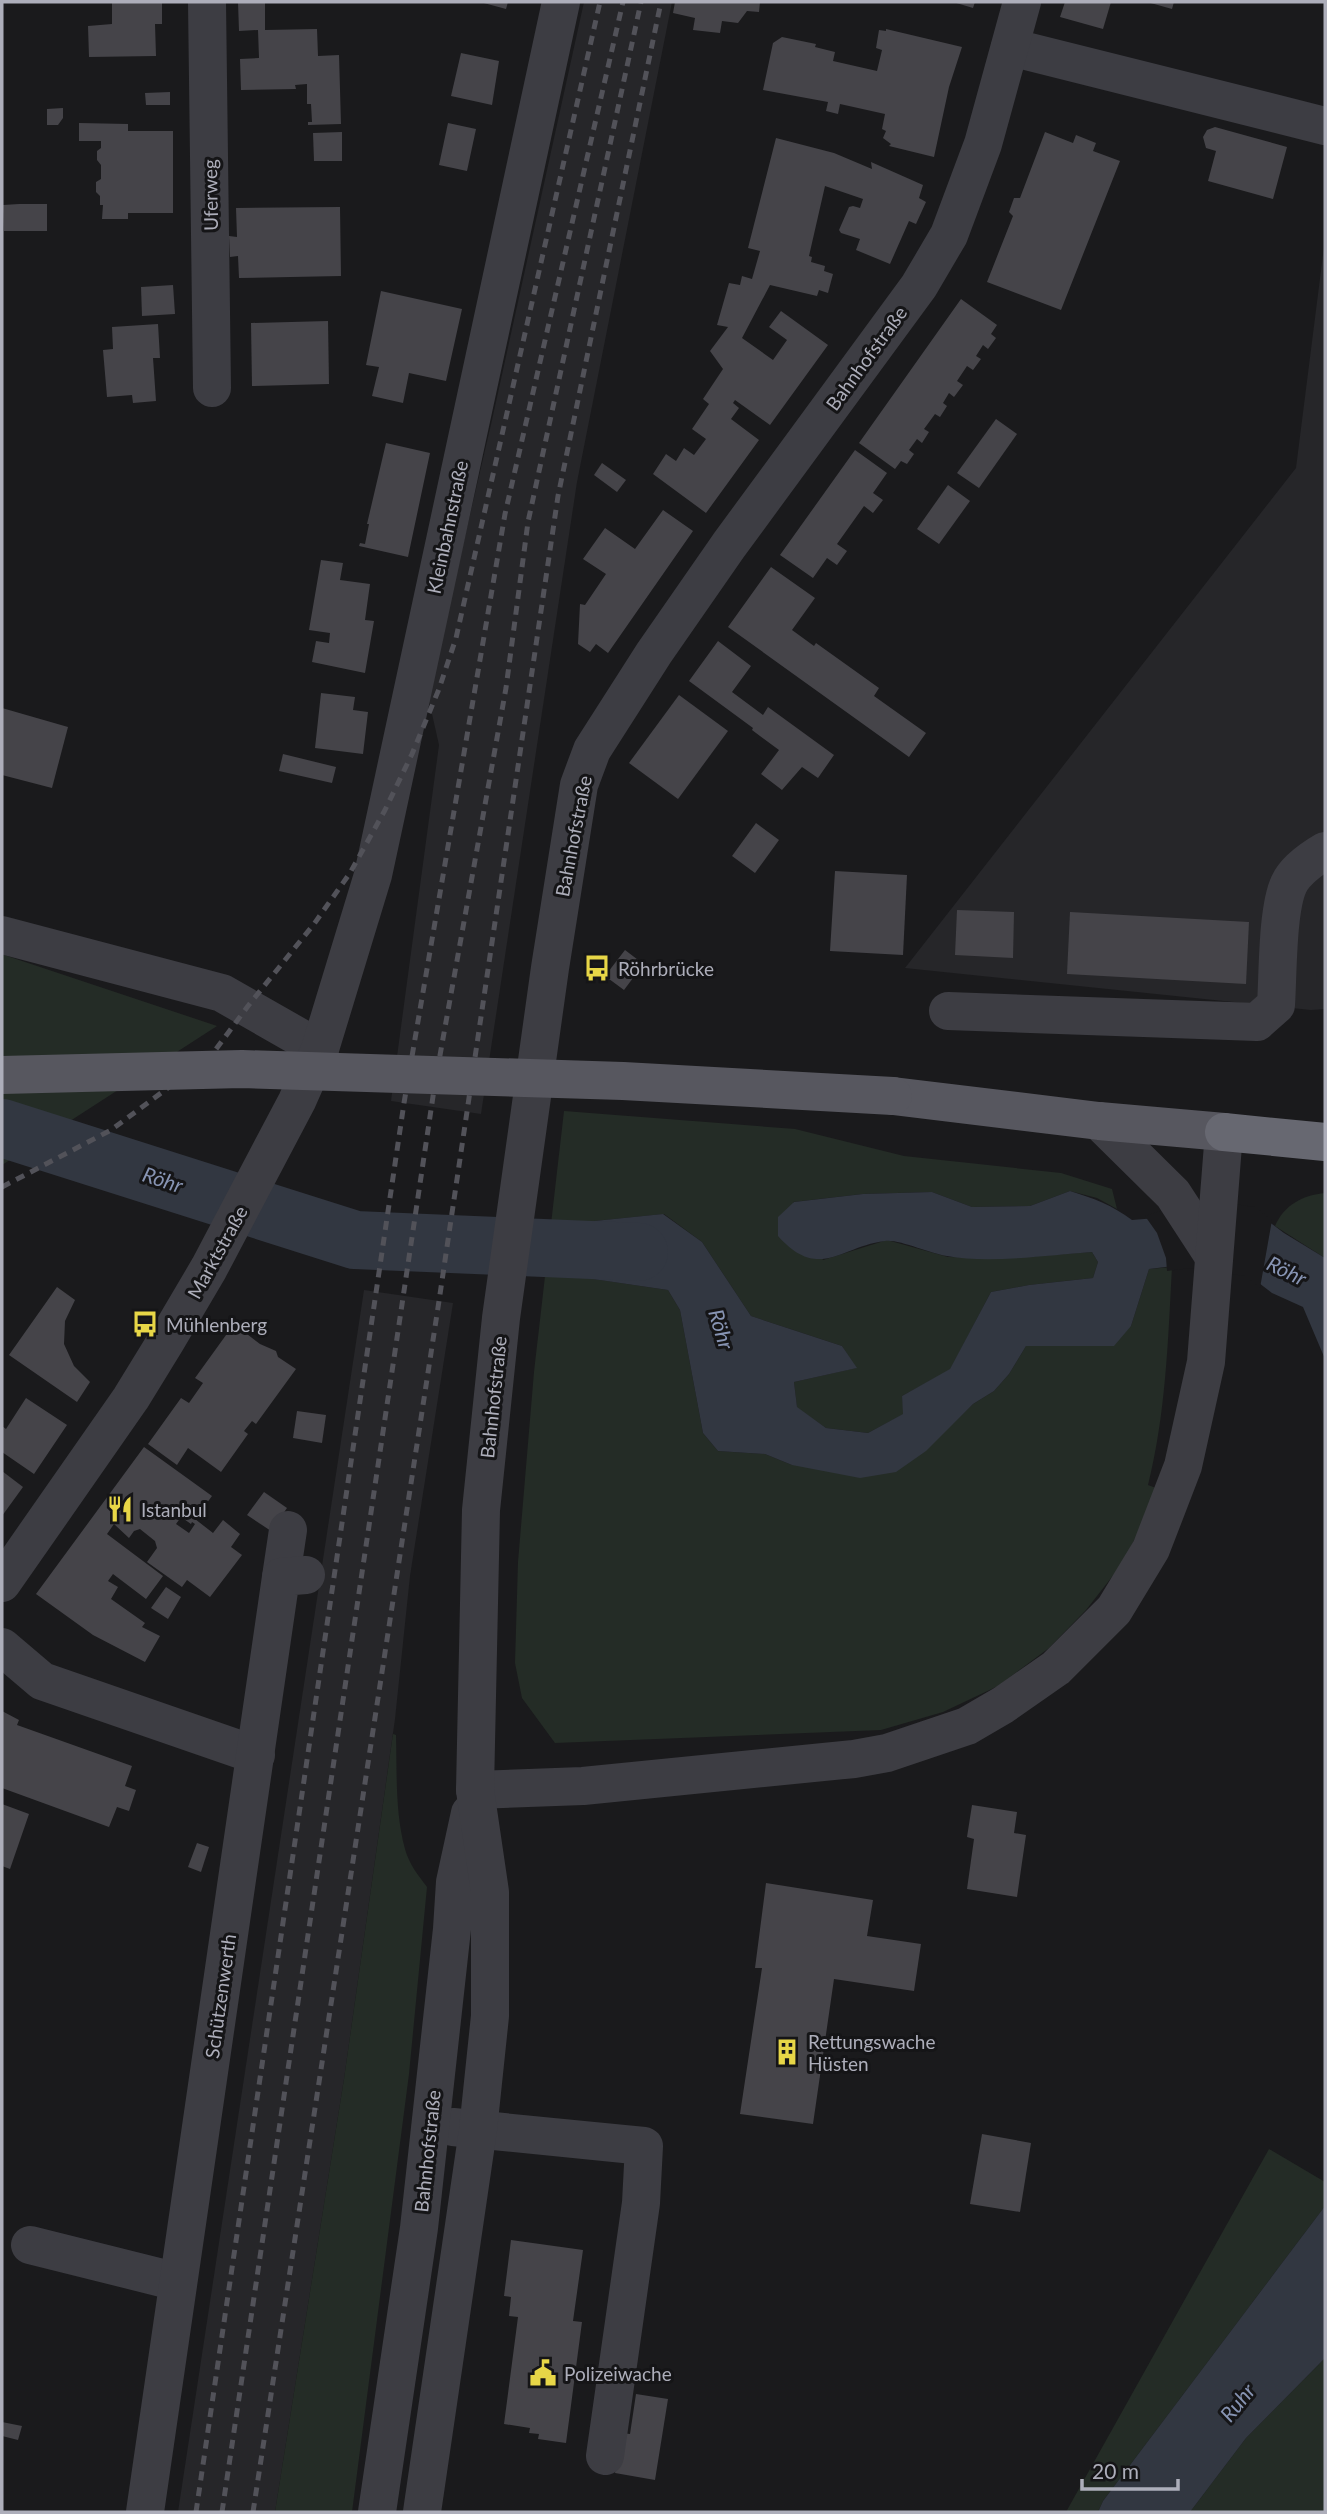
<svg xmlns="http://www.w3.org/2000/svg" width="1327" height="2514" font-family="Lato,sans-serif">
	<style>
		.built { fill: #262629 }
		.green { fill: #242c26 }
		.water { fill: #323741 }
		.pier { fill: #1a1a1c }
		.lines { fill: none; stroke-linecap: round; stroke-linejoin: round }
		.river { stroke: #323741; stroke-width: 58 }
		.building { fill: #454449; fill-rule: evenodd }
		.minor { stroke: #3d3d43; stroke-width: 38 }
		.major { stroke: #57575f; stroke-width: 38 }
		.highway { stroke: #676871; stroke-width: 38 }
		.rail { stroke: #525259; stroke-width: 5; stroke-dasharray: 9 7; stroke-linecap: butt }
		.major-bridge { stroke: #57575f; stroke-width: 38 }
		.labels { text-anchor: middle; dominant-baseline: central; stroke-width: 6; stroke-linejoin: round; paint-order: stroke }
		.street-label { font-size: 19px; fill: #adaeba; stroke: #151517 }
		.poi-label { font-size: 19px; fill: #adaeba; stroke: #151517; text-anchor: start }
		.water-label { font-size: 21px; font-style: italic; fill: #8794b3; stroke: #151517 }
	</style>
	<rect width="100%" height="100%" fill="#1a1a1c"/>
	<g class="built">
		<polygon points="584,2 672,2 577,482 481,1114 391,1101 439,745 428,696 492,420"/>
		<polygon points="1325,239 1325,1009 1311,1010 905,968 1296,468"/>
		<polygon points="364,1290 453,1303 410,1576 395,1719 344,2079 275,2512 178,2512"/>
	</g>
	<g class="green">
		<polygon points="2,954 10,957 217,1026 2,1165"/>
		<path d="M564,1111L795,1129L904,1156L1061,1173L1112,1189L1117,1209L1097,1198L1070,1191L1030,1206L972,1207L932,1192L863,1194L793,1202L823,1260L887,1240L948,1257L1008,1258L1092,1252L1098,1262L1093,1278L1029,1285L991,1292L950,1370L902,1396L904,1414L868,1433L826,1428L797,1408L794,1382L856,1368L842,1346L751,1316L702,1242L664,1214L565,1224L553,1273L668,1290L680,1310L703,1433L718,1451L765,1454L792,1465L950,1426L973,1404L994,1391L1009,1374L1026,1346L1058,1345L1131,1326L1149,1269L1172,1267C1168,1340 1166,1413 1148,1485L1156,1488L1148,1513L1122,1564L1086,1610L1049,1648L998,1686L943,1712L881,1730L555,1743L522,1698L515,1663L518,1562L534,1372Z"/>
		<path d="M1325,1193V1258L1275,1226C1284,1205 1303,1195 1325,1193Z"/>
		<path d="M393,1734L396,1735C397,1772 395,1813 405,1849C409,1864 418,1875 427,1887L409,2074L352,2512H275L344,2079Z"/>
		<polygon points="1269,2149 1325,2182 1325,2206 1103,2501 1098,2512 1066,2512"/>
		<polygon points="1325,2358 1325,2512 1190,2512 1246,2438"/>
	</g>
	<g class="water">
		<path d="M1070,1191C1093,1198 1112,1205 1132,1220L1253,1210L1284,1233L1325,1258V1359L1303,1307L1272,1293L1246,1273L1190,1264L1149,1269L1131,1326L1114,1346H1026L1009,1374L994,1391L973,1404L926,1451L896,1472L860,1478L792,1465L765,1454L718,1451L703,1433L680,1310L668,1290L552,1273L565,1224L663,1214L702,1242L751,1316L842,1346L857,1368L794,1382L797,1407L826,1428L868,1433L903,1414L902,1396L950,1369L991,1292L1029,1285L1093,1278L1098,1262L1092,1252C1048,1255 989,1264 947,1256C931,1254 899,1239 885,1241C841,1246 819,1282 778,1236V1217L794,1202L863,1194L932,1192L972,1207L1030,1206Z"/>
		<polygon points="1325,2206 1325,2358 1246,2438 1190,2512 1098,2512 1103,2501"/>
	</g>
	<polygon class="pier" points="1196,1199 1255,1207 1272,1220 1260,1288 1245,1276 1190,1268 1167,1271 1166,1258 1157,1233 1145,1216"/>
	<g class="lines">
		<polyline class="river" points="2,1128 355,1240 639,1252"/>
	</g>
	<g class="building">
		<polygon points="112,2 162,2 162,24 155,24 156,56 89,57 88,26 112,24"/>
		<polygon points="238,2 265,2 265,30 317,29 318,56 339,55 341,124 308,125 308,122 312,122 311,104 307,104 307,84 295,85 296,89 241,90 240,59 259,58 258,30 239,31"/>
		<polygon points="480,2 508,2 506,9"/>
		<polygon points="675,2 760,2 759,12 747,11 738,23 722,21 720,33 693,30 695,18 673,13"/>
		<polygon points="953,2 975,2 973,8"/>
		<polygon points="1065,2 1111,2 1103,29 1060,17"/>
		<polygon points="1147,2 1174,2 1172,9"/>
		<polygon points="886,29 962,47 949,87 934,157 889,146 891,144 883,138 886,131 882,129 885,114 840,104 838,114 826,111 828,102 763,90 773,43 782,37 816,44 815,47 835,52 833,61 877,71 882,50 876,48 879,30 886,31"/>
		<polygon points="461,53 499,61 492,105 451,96"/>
		<polygon points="170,92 170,105 146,105 145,93"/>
		<polygon points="63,108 63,118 58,125 47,125 47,109"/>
		<polygon points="79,123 128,124 128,131 173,131 173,213 128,213 128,219 102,219 103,205 100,205 100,196 96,192 96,182 101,179 101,165 97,160 97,151 101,148 101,141 79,141"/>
		<polygon points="448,123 476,129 467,171 439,165"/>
		<polygon points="1215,127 1287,147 1273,199 1208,181 1216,151 1206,148 1203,137 1207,130"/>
		<polygon points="342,132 342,161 314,161 313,133"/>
		<polygon points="1045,132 1073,143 1076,135 1096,143 1093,151 1120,161 1061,310 987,282 1013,216 1009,212 1014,198 1020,198"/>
		<polygon points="776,138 834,153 872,169 871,162 923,185 919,198 926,202 916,224 909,221 890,264 856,250 860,239 841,233 839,230 849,207 853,206 860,208 863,199 825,186 809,256 812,257 811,262 825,266 824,271 833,274 828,293 819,290 817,296 770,285 742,338 773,360 787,340 769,327 781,311 828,345 770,425 735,400 733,403 739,408 731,419 759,440 706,513 653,474 666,454 676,461 684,448 694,455 706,439 692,429 709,404 703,399 723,369 710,351 728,327 717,325 729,283 740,285 742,276 752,279 760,251 748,248"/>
		<polygon points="19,204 47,204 47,231 4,231 3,205"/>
		<polygon points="340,207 341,276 239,278 238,256 230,257 229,236 237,237 236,208"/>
		<polygon points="173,285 175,314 142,316 141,287"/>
		<polygon points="381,291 462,309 446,381 409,373 403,403 372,396 379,367 366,365"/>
		<polygon points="961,299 997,325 991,334 996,338 988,349 983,345 976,356 981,359 973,370 967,366 957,381 963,385 954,397 949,393 943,403 947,406 940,417 935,414 924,429 929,432 922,443 917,439 909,450 914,454 907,464 901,461 895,469 859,443"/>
		<polygon points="328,321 329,384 252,386 251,323"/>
		<polygon points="158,324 160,358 153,358 156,401 133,403 132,395 107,397 103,350 113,349 112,327"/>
		<polygon points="996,419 1017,434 979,488 957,473"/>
		<polygon points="386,443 430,453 408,557 359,546 360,543 365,544 369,524 367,524"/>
		<polygon points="855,450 887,473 873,493 883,500 873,513 864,506 837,544 847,551 837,565 827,558 813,578 780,555"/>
		<polygon points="602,463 626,480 617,492 594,475"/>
		<polygon points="948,485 970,501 939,544 917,529"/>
		<polygon points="663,510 693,531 608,653 596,644 590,652 578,644 580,604 585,605 606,574 583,559 605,528 635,549"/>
		<polygon points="321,560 343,563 340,580 370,584 365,620 374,621 365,673 312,662 316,641 329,643 330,633 309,630"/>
		<polygon points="771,567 815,598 792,630 814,646 816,643 879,688 874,696 926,733 909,757 728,627"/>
		<polygon points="718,641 751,666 732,692 763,715 768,707 834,755 818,778 802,767 782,790 761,774 779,750 752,730 753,728 689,681"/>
		<polygon points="321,693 355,697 353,710 368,712 363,754 315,748"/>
		<polygon points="679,695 728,731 678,799 629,763"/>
		<polygon points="2,708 68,727 52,788 2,775"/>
		<polygon points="283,754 336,767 332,783 279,771"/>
		<polygon points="756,823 779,840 755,873 732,856"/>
		<polygon points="835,871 907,875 903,955 830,951"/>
		<polygon points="957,910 1014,912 1013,958 955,955"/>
		<polygon points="1070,912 1249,922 1246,984 1067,974"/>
		<polygon points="625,950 650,969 645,975 639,970 624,990 605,976"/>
		<polygon points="57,1287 75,1300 65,1321 64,1344 74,1366 90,1382 77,1402 9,1355"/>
		<polygon points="234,1324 260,1344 276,1351 278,1357 296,1369 256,1424 252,1421 244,1431 248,1434 221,1472 188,1448 177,1465 148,1444 181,1398 189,1403 203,1383 195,1378"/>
		<polygon points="26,1398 67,1425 34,1474 2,1452 2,1426 6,1429"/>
		<polygon points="297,1411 326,1415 322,1443 293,1438"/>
		<path d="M144,1447L212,1496L195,1519L213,1533L223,1520L240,1534L231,1547L242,1555L210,1597L187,1580L182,1587L147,1562L157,1548L155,1541L140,1529L134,1531L129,1538L114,1524L107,1534L163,1576L146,1599L113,1574L108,1581L118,1587L111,1599L145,1623L142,1627L160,1636L145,1662L93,1635L36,1594ZM181,1517L191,1524L192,1522L195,1524L189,1533L176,1524Z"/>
		<polygon points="2,1471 23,1487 2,1516"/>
		<polygon points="264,1492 287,1508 271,1531 247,1515"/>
		<polygon points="166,1587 181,1597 168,1619 151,1608"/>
		<polygon points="2,1711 19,1720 17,1725 132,1766 125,1786 136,1790 129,1811 117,1807 109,1827 2,1788"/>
		<polygon points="2,1804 29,1814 10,1869 2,1866"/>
		<polygon points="972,1805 1017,1812 1014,1833 1026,1835 1017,1897 967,1889 974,1839 967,1837"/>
		<polygon points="197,1843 209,1847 201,1872 188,1867"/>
		<polygon points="766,1883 873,1900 867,1936 921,1944 914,1991 834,1979 813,2124 740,2114 762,1968 755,1968"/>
		<polygon points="982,2134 1031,2143 1020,2212 970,2204"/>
		<polygon points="511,2240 583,2250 573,2321 582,2322 566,2443 538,2439 539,2434 529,2433 530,2428 504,2424 518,2317 509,2316 511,2297 504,2296"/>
		<polygon points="636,2394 668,2399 655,2480 615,2473 622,2433 630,2434"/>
		<polygon points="2,2422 22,2426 18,2440 2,2436"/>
	</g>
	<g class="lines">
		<g class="minor">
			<polyline points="207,2 212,388"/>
			<polyline points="1010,47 1325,126"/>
			<polyline points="2,935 222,993 320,1049"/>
			<path d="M948,1011L1257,1022L1276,1005C1278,975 1277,909 1289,884C1295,871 1313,858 1325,851"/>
			<polyline points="1099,1121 1173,1194 1214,1257"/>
			<polyline points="281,1577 288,1530"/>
			<polyline points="2,1583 131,1398 166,1341 209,1268 297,1101 320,1049 373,875 561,2"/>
			<polyline points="2,1647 42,1681 256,1755"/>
			<polyline points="475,1790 583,1786 854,1759 887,1753 967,1726 1003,1705 1056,1668 1114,1610 1151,1549 1183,1466 1206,1362 1224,1132"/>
			<polyline points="453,2127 644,2146 641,2203 605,2456"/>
			<polyline points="30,2245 178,2282"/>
			<polyline points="145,2512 281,1577 306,1575"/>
			<polyline points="377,2512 419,2228 452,1929 455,1882 470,1813"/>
			<polyline points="422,2512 478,2130 490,2016 490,1892 475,1790 481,1510 501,1318 550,968 579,785 592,750 654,653 729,545 919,286 949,235 983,144 1022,2"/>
		</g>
		<polyline class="major" points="893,1096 1099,1121 1224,1132"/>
		<polyline class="highway" points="1224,1132 1325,1142"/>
		<g class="rail">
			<polyline points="2,1187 111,1130 211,1056 248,1006 314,924 350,873 385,810 412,754 439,689 456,638 600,2"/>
			<polyline points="196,2512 404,1103 505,514 623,2"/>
			<polyline points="222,2512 435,1083 506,688 528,522 641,2"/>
			<polyline points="253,2512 439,1301 558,496 661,2"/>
		</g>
		<polyline class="major-bridge" points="2,1075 242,1069 623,1081 893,1096"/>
	</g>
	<defs>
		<g id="bus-bare" transform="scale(2.1)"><path d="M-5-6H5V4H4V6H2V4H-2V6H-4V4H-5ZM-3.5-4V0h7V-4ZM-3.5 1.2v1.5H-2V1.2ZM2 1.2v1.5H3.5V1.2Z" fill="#e7d647" stroke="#151517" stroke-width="2.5" paint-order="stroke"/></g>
		<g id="restaurant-bare" transform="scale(2.1)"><path d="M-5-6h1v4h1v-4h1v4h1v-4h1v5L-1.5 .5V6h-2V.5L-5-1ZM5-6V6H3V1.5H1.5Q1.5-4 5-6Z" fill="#e7d647" stroke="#151517" stroke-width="2.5" paint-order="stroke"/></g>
		<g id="building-bare" transform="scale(2.1)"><path d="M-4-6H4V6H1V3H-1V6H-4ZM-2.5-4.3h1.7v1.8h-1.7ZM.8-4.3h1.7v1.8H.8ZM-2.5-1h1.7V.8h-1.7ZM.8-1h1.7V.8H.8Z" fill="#e7d647" stroke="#151517" stroke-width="2.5" paint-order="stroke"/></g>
		<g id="civic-bare" transform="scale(2.1)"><path d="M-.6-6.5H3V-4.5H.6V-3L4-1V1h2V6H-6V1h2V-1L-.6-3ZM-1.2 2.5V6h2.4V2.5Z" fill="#e7d647" stroke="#151517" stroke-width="2.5" paint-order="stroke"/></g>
	</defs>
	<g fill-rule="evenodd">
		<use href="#bus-bare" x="597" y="968"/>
		<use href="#bus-bare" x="145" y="1324"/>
		<use href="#restaurant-bare" x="120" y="1509"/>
		<use href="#building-bare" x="787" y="2052"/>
		<use href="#civic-bare" x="543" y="2373"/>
	</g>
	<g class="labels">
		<g class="street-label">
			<text transform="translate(210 195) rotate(-91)">Uferweg</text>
			<text transform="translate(866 358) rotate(-54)">Bahnhofstraße</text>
			<text transform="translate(447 527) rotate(-78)">Kleinbahnstraße</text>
			<text transform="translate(573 836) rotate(-79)">Bahnhofstraße</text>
			<text transform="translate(217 1252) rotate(-61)">Marktstraße</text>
			<text transform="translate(493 1397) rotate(-84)">Bahnhofstraße</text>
			<text transform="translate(220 1996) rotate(-82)">Schützenwerth</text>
			<text transform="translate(427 2151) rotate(-84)">Bahnhofstraße</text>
		</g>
		<g class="poi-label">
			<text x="618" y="968">Röhrbrücke</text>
			<text x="166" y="1324">Mühlenberg</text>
			<text x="141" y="1509">Istanbul</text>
			<text x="808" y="2041">Rettungswache<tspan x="808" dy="22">Hüsten</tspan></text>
			<text x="564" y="2373">Polizeiwache</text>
		</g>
		<g class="water-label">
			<text transform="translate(163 1179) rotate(18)">Röhr</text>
			<text transform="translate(1287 1270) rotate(26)">Röhr</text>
			<text transform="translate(722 1329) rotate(73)">Röhr</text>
			<text transform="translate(1237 2402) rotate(-51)">Ruhr</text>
		</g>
	</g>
	<rect width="1327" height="2514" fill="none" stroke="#adaeba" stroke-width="7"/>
	<path d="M1082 2479v10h96v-10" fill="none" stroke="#adaeba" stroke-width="3.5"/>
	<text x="1092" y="2479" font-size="21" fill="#adaeba" stroke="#151517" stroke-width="5" paint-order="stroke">20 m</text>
</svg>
